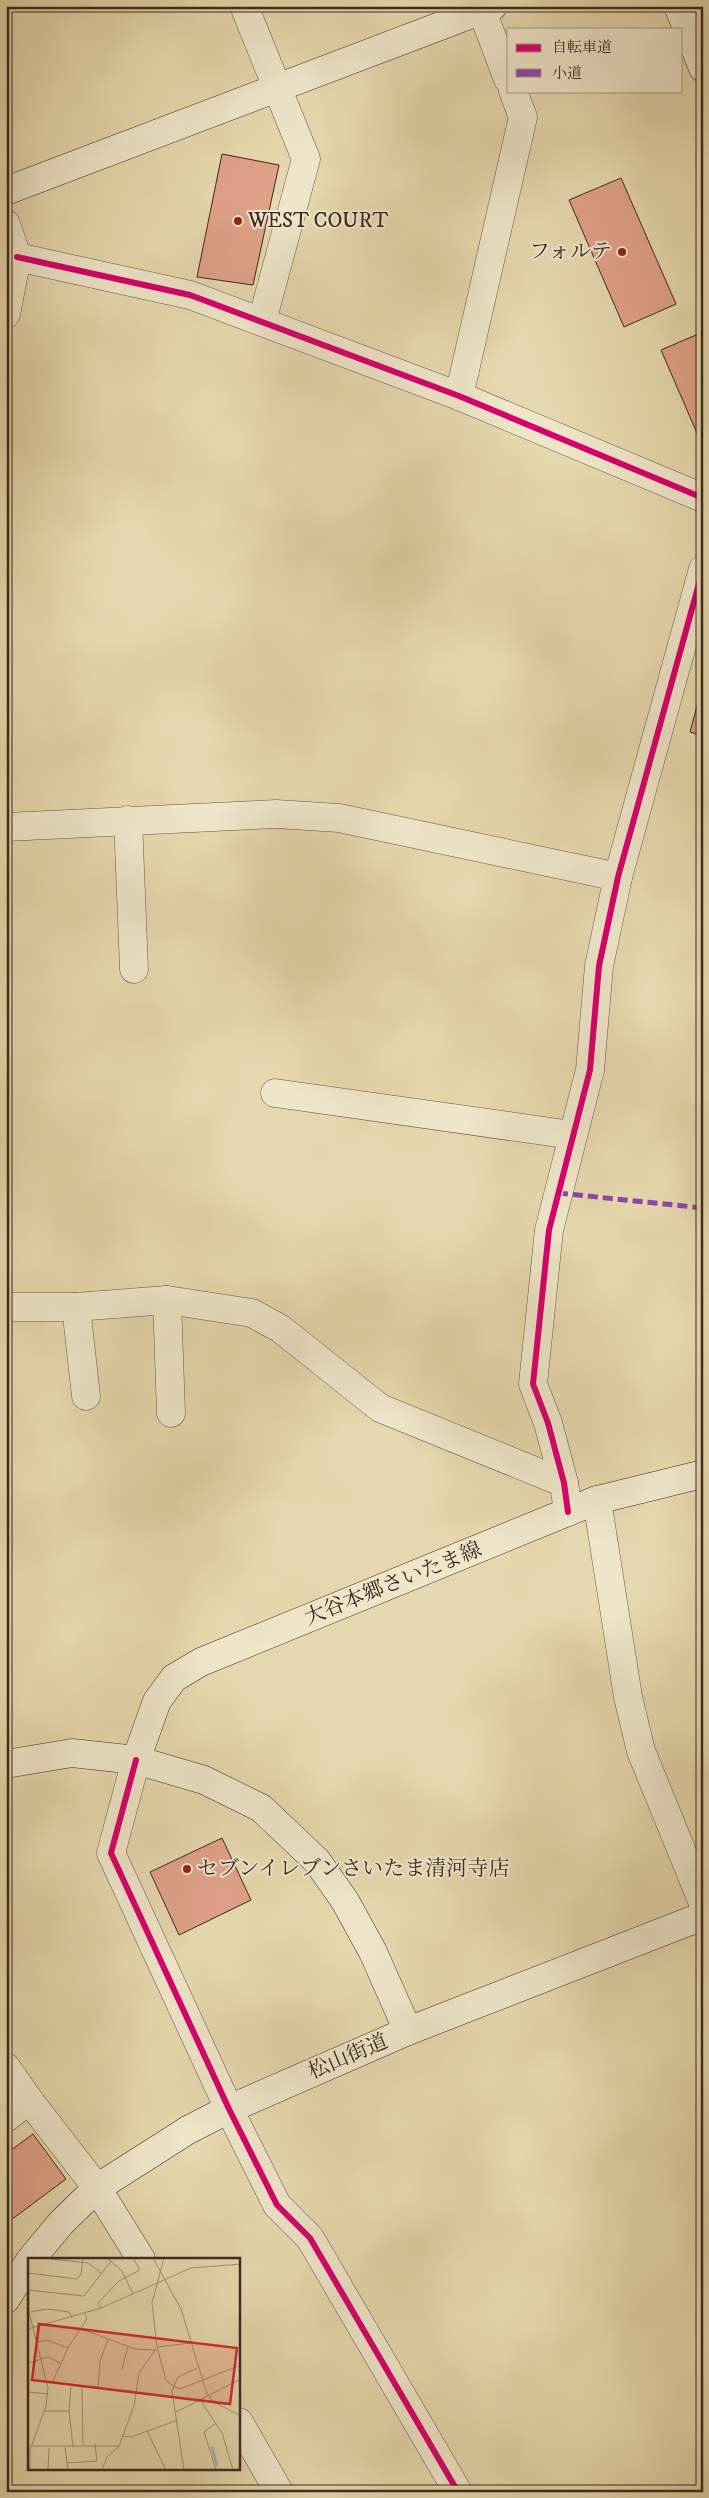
<svg xmlns="http://www.w3.org/2000/svg" width="709" height="2498" font-family="'IM FELL DW Pica','Noto Serif JP',serif">
	<style>
		.building { fill: #e0a289; stroke: #3d2922 }
		.lines { fill: none; stroke-linecap: round; stroke-linejoin: round }
		.street-casing { stroke: #675545; stroke-width: 29 }
		.secondary-casing { stroke: #3d2922; stroke-width: 29 }
		.street { stroke: #efe6ca; stroke-width: 28 }
		.secondary { stroke: #efe6ca; stroke-width: 28 }
		.quiet { stroke: #8e44ad; stroke-width: 5; stroke-dasharray: 10 5; stroke-linecap: butt }
		.cycleway-casing { stroke: #efe6ca; stroke-width: 9 }
		.cycleway { stroke: #d6006c; stroke-width: 6 }
		.poi-dot { fill: #8f2418; stroke: #efe6ca; stroke-width: 2 }
		.labels { text-anchor: middle; dominant-baseline: central; stroke-width: 4; stroke-linejoin: round; paint-order: stroke }
		.poi-label { font-size: 21px; fill: #3d2922; stroke: #efe6ca; text-anchor: start }
		.street-label { font-size: 21px; fill: #3d2922; stroke: #efe6ca }
		.inset-river { fill: none; stroke: #9ab7b5; stroke-width: 2.5 }
		.inset-road { fill: none; stroke: #a29276; stroke-width: 1 }
		.view { fill: #d62828; fill-opacity: 0.15; stroke: #d62828; stroke-width: 2.5 }
		.inset-edge { fill: none; stroke: #3d2922; stroke-width: 2.5 }
	</style>
	<rect width="100%" height="100%" fill="#e6d8ae"/>
	<filter id="stains"><feTurbulence type="fractalNoise" baseFrequency=".004" numOctaves="4"/><feColorMatrix values="0 0 0 0 .2 0 0 0 0 .09 0 0 0 0 .02 0 0 0 .5 -.17"/></filter>
	<radialGradient id="worn" r=".72"><stop offset=".6" stop-color="#630" stop-opacity="0"/><stop offset="1" stop-color="#630" stop-opacity=".3"/></radialGradient>
	<g class="building">
		<polygon points="222,154 279,165 253,285 197,277"/>
		<polygon points="621,178 676,304 624,327 569,200"/>
		<polygon points="703,332 703,447 661,350"/>
		<polygon points="703,683 703,736 690,732"/>
		<polygon points="222,1838 251,1900 179,1935 150,1872"/>
		<polygon points="33,2134 66,2179 7,2223 6,2154"/>
	</g>
	<g class="lines">
		<g class="street-casing">
			<g id="street">
				<polyline points="244,6 306,159 262,321"/>
				<polyline points="482,11 508,79"/>
				<polyline points="6,224 17,257 6,314"/>
				<polyline points="17,257 190,295 459,396 703,498"/>
				<polyline points="459,396 523,117 513,91"/>
				<polyline points="128,820 134,969"/>
				<polyline points="6,827 276,814 339,818 618,877"/>
				<polyline points="275,1093 572,1135"/>
				<polyline points="167,1300 171,1413"/>
				<polyline points="6,1307 76,1307 167,1300 252,1313 281,1329 380,1408 564,1483"/>
				<polyline points="76,1307 86,1396"/>
				<polyline points="597,1500 628,1697 641,1751 703,1903"/>
				<polyline points="568,1512 564,1483 548,1423 533,1384 549,1230 590,1070 599,966 618,877 703,569"/>
				<polyline points="136,1760 111,1853 229,2109 277,2205 310,2238 458,2492"/>
				<polyline points="6,2067 29,2100 97,2188 141,2259"/>
				<polyline points="6,2118 29,2100"/>
				<polyline points="239,2422 279,2492"/>
			</g>
		</g>
		<g class="secondary-casing">
			<g id="secondary">
				<polyline points="678,6 703,68"/>
				<polyline points="6,191 493,6"/>
				<polyline points="136,1760 157,1701 174,1678 201,1662 597,1500 703,1474"/>
				<polyline points="6,1764 72,1753 136,1760 204,1780 261,1808 317,1861 345,1901 373,1952 408,2031"/>
				<polyline points="31,2259 61,2223 97,2188 188,2130 229,2109 408,2031 703,1916"/>
				<polyline points="6,2299 29,2262"/>
			</g>
		</g>
		<use href="#street" class="street"/>
		<use href="#secondary" class="secondary"/>
		<polyline class="quiet" points="558,1193 703,1208"/>
		<g class="cycleway-casing">
			<g id="cycleway">
				<polyline points="17,257 190,295 459,396 703,498"/>
				<polyline points="568,1512 564,1483 548,1423 533,1384 549,1230 590,1070 599,966 618,877 703,569"/>
				<polyline points="136,1760 111,1853 229,2109 277,2205 310,2238 458,2492"/>
			</g>
		</g>
		<use href="#cycleway" class="cycleway"/>
	</g>
	<g class="poi-dot">
		<circle cx="238" cy="221" r="5"/>
		<circle cx="622" cy="252" r="5"/>
		<circle cx="187" cy="1869" r="5"/>
	</g>
	<g class="labels">
		<g class="poi-label">
			<text x="248" y="221">WEST COURT</text>
			<text x="612" y="252" text-anchor="end">フォルテ</text>
			<text x="197" y="1869">セブンイレブンさいたま清河寺店</text>
		</g>
		<g class="street-label">
			<text transform="translate(393 1584) rotate(-22)">大谷本郷さいたま線</text>
			<text transform="translate(348 2057) rotate(-23)">松山街道</text>
		</g>
	</g>
	<g transform="translate(28 2258)">
		<rect width="212" height="212" fill="#e6d8ae"/>
		<path class="inset-river" d="M184,189L189,208"/>
		<path class="inset-road" d="M14,0L60,5L73,15M79,0L94,13L105,36M125,0L153,51L179,136L186,144L213,158M136,0L124,45L129,89L138,122L145,128M0,15L49,21L53,16L55,0M0,32L56,38L83,3M0,50L20,130L18,148L2,192V212M73,50L70,45L91,23L112,12L105,0M2,54L19,51L41,54L44,60M51,70L107,91L128,92M0,71L73,50L163,10L213,6M10,84L19,82L40,90M129,89L163,85M0,105L20,99L32,105M94,111L100,88M25,123L40,90L59,61L57,56M20,124L108,134M145,128L152,131L213,107M43,129L41,153L45,189M54,129L55,187M70,130L72,103L80,82M0,134L20,136M171,140L194,175L205,212M16,153H41M148,154L213,121M187,166L176,174L188,212M119,173L138,212M95,178L103,179L150,162M4,188H91M37,189L40,212M39,205L69,203L67,186M20,212L21,190M74,212L79,199L91,188L106,148L111,115L127,92M156,212L144,133L150,119L169,110"/>
		<path class="view" d="M11,66L209,90L202,146L4,122Z"/>
		<rect width="212" height="212" class="inset-edge"/>
	</g>
	<rect width="709" height="2498" fill="none" stroke="#e6d8ae" stroke-width="25"/>
	<rect x="8" y="8" width="694" height="2483" fill="none" stroke="#3d2922" stroke-width="2.5"/>
	<rect x="12" y="12" width="684" height="2473" fill="none" stroke="#3d2922"/>
	<rect x="507" y="28" width="175" height="65" fill="#efe6ca" stroke="#a89a87"/>
	<rect x="516" y="44" width="25" height="8" fill="#d6006c" stroke="#a89a87"/>
	<text x="552" y="52" font-size="15" fill="#3d2922">自転車道</text>
	<rect x="516" y="69" width="25" height="8" fill="#8e44ad" stroke="#a89a87"/>
	<text x="552" y="78" font-size="15" fill="#3d2922">小道</text>
	<rect width="100%" height="100%" filter="url(#stains)"/>
	<rect width="100%" height="100%" fill="url(#worn)"/>
</svg>
